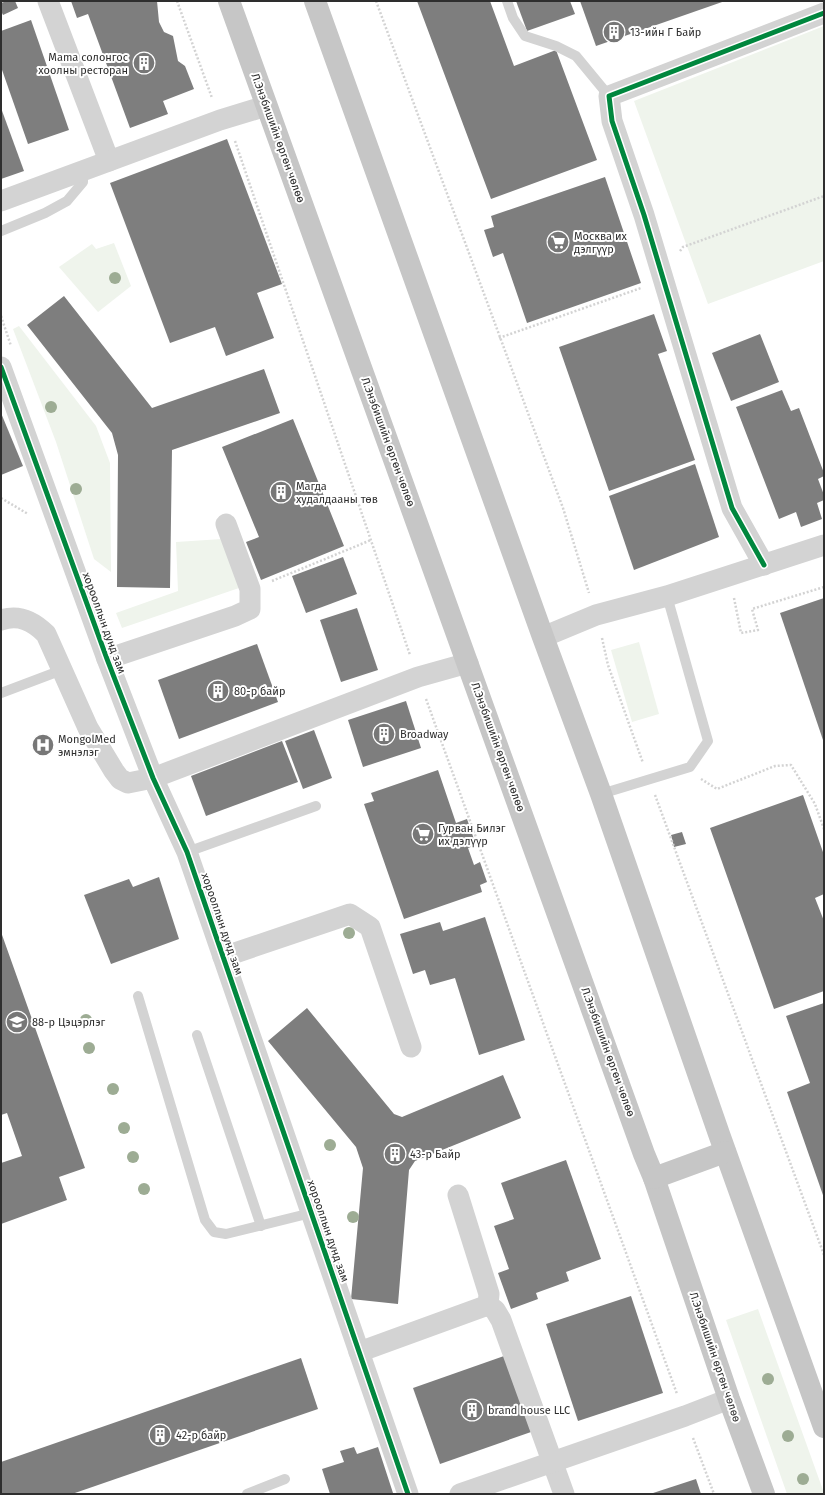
<svg xmlns="http://www.w3.org/2000/svg" width="825" height="1495" font-family="'Fira Sans',sans-serif">
	<style>
		.green { fill: #eff4ec }
		.building { fill: #7e7e7e }
		.lines { fill: none; stroke-linecap: round; stroke-linejoin: round }
		.path { stroke: #d3d3d3; stroke-width: 2.5; stroke-dasharray: 2 2; stroke-linecap: butt }
		.lane { stroke: #d3d3d3; stroke-width: 10 }
		.street { stroke: #d3d3d3; stroke-width: 21 }
		.primary { stroke: #c6c6c6; stroke-width: 22 }
		.cycleway-casing { stroke: #fff; stroke-width: 8 }
		.cycleway { stroke: #00873e; stroke-width: 5 }
		.tree { fill: #9dac94 }
		.labels { text-anchor: middle; dominant-baseline: central; stroke-width: 4; stroke-linejoin: round; paint-order: stroke }
		.poi-label { font-size: 11px; fill: #2e2e2e; stroke: #fff; text-anchor: start }
		.street-label { font-size: 11px; fill: #2e2e2e; stroke: #fff }
	</style>
	<rect width="100%" height="100%" fill="#fff"/>
	<g class="green">
		<polygon points="824,26 824,261 708,304 634,101"/>
		<polygon points="114,243 131,286 98,312 59,267 92,244 96,249"/>
		<polygon points="19,326 96,426 110,463 111,572 94,559 56,442 13,329"/>
		<polygon points="222,539 239,588 122,628 116,613 178,591 176,542"/>
		<polygon points="639,642 659,714 632,722 611,650"/>
		<polygon points="758,1309 824,1493 824,1494 787,1494 726,1320"/>
	</g>
	<g class="building">
		<polygon points="7,1 15,1 18,8 3,15 1,11 1,3"/>
		<polygon points="71,1 157,1 159,22 164,32 173,36 178,61 185,66 194,89 163,101 168,114 130,128 88,14 77,18"/>
		<polygon points="417,1 490,1 514,66 556,50 597,160 491,199"/>
		<polygon points="516,1 570,1 575,14 527,31"/>
		<polygon points="580,1 725,1 596,46"/>
		<polygon points="31,20 69,130 28,144 1,67 1,31"/>
		<polygon points="1,108 24,171 1,179"/>
		<polygon points="227,139 282,284 257,293 274,338 226,356 215,327 170,343 110,183"/>
		<polygon points="605,177 641,283 527,323 503,253 493,257 484,230 494,227 491,216"/>
		<polygon points="64,296 152,408 264,369 280,413 172,450 170,588 117,587 118,455 112,433 27,325"/>
		<polygon points="654,314 667,351 658,354 695,460 609,491 559,347"/>
		<polygon points="760,334 779,382 731,401 712,353"/>
		<polygon points="782,390 791,411 799,408 824,473 824,476 818,479 824,495 824,500 817,503 822,519 801,527 796,512 779,519 736,407"/>
		<polygon points="1,413 23,466 1,475"/>
		<polygon points="293,419 344,546 261,580 246,542 259,537 222,447"/>
		<polygon points="695,464 719,537 634,570 609,496"/>
		<polygon points="343,557 357,594 306,613 292,576"/>
		<polygon points="824,598 824,743 780,613"/>
		<polygon points="357,608 378,670 341,682 320,620"/>
		<polygon points="257,644 278,702 179,739 158,680"/>
		<polygon points="406,701 421,748 363,767 348,720"/>
		<polygon points="314,730 332,778 303,789 285,741"/>
		<polygon points="282,741 298,782 206,816 191,776"/>
		<polygon points="438,770 456,823 467,819 476,845 468,848 474,865 480,862 487,882 480,885 482,892 404,919 364,804 374,801 371,793"/>
		<polygon points="803,795 824,855 824,894 815,898 824,921 824,991 774,1009 710,828"/>
		<polygon points="682,832 686,844 674,847 671,835"/>
		<polygon points="159,877 179,939 111,964 84,895 129,879 133,887"/>
		<polygon points="485,917 525,1040 479,1055 455,978 430,985 425,970 413,974 400,934 440,922 443,931"/>
		<polygon points="1,932 85,1168 59,1177 67,1200 1,1224 1,1163 22,1156 7,1113 1,1115"/>
		<polygon points="824,1003 824,1198 787,1092 810,1083 786,1016"/>
		<polygon points="307,1008 394,1114 402,1117 503,1075 521,1118 415,1161 409,1170 398,1304 351,1299 363,1168 356,1147 268,1041"/>
		<polygon points="566,1160 601,1259 566,1272 569,1281 536,1293 538,1299 511,1309 498,1273 509,1269 494,1226 514,1219 501,1183"/>
		<polygon points="631,1296 663,1393 578,1421 546,1324"/>
		<polygon points="504,1356 531,1432 440,1464 413,1388"/>
		<polygon points="301,1358 318,1409 72,1494 1,1494 1,1462"/>
		<polygon points="354,1447 357,1454 378,1447 393,1493 330,1494 322,1469 344,1462 340,1451"/>
		<polygon points="696,1479 701,1494 650,1494"/>
	</g>
	<g class="lines">
		<g class="path">
			<polyline points="177,1 212,98"/>
			<polyline points="376,1 563,508 589,593"/>
			<polyline points="235,141 410,655"/>
			<polyline points="680,251 683,247 824,196"/>
			<polyline points="1,316 11,346"/>
			<polyline points="499,338 641,288"/>
			<polyline points="1,498 28,514"/>
			<polyline points="272,581 371,540"/>
			<polyline points="734,598 741,633 758,630 752,609 824,587"/>
			<polyline points="602,638 608,665 643,763"/>
			<polyline points="426,699 677,1394"/>
			<polyline points="701,779 717,789 775,766 791,765 815,804 824,829"/>
			<polyline points="655,795 824,1255"/>
			<polyline points="693,1438 714,1494"/>
		</g>
		<g class="lane">
			<polyline points="507,1 513,18 525,36 556,46 576,56 609,96"/>
			<polyline points="1,231 45,213 67,201 83,182 83,171"/>
			<polyline points="1,693 62,670"/>
			<polyline points="601,794 690,767 708,741 667,596"/>
			<polyline points="187,852 316,806"/>
			<polyline points="138,996 205,1220 214,1232 226,1234 311,1213"/>
			<polyline points="197,1035 261,1226"/>
			<polyline points="247,1494 285,1479"/>
		</g>
		<g class="street">
			<polyline points="48,1 109,161"/>
			<polyline points="1,201 220,120 266,106"/>
			<polyline points="1,367 107,659 153,778 187,852 408,1494"/>
			<polyline points="764,565 732,508 644,215 612,121 609,96 824,13"/>
			<path d="M1,620C19,614 33,621 46,634L88,728L114,771L120,779L128,783L153,778L418,677L468,663"/>
			<polyline points="543,637 596,615 667,596 824,545"/>
			<polyline points="107,659 235,616 250,609 250,589 226,524"/>
			<polyline points="223,957 350,914 370,927 411,1047"/>
			<polyline points="488,1305 495,1310 501,1320 564,1494"/>
			<polyline points="359,1352 488,1305 489,1294 458,1195"/>
			<polyline points="460,1494 685,1416 729,1399"/>
		</g>
		<g class="primary">
			<polyline points="229,1 644,1154 654,1178 729,1399 764,1494"/>
			<polyline points="315,1 543,637 601,794 719,1134 824,1427"/>
			<polyline points="654,1178 725,1152"/>
		</g>
		<g class="cycleway-casing">
			<g id="cycleway">
				<polyline points="1,367 107,659 153,778 187,852 408,1494"/>
				<polyline points="764,565 732,508 644,215 612,121 609,96 824,13"/>
			</g>
		</g>
		<use href="#cycleway" class="cycleway"/>
	</g>
	<g class="tree">
		<circle cx="115" cy="278" r="6"/>
		<circle cx="51" cy="407" r="6"/>
		<circle cx="76" cy="489" r="6"/>
		<circle cx="349" cy="933" r="6"/>
		<circle cx="86" cy="1020" r="6"/>
		<circle cx="89" cy="1048" r="6"/>
		<circle cx="113" cy="1089" r="6"/>
		<circle cx="124" cy="1128" r="6"/>
		<circle cx="330" cy="1145" r="6"/>
		<circle cx="133" cy="1157" r="6"/>
		<circle cx="144" cy="1189" r="6"/>
		<circle cx="353" cy="1217" r="6"/>
		<circle cx="768" cy="1379" r="6"/>
		<circle cx="788" cy="1436" r="6"/>
		<circle cx="803" cy="1479" r="6"/>
	</g>
	<defs>
		<g id="building-disc" transform="scale(1.15)"><circle r="9.5" fill="#777" stroke="#fff"/><path d="M-4-6H4V6H1V3H-1V6H-4ZM-2.5-4.3h1.7v1.8h-1.7ZM.8-4.3h1.7v1.8H.8ZM-2.5-1h1.7V.8h-1.7ZM.8-1h1.7V.8H.8Z" fill="#fff"/></g>
		<g id="supermarket-disc" transform="scale(1.15)"><circle r="9.5" fill="#777" stroke="#fff"/><path d="M-6-5.5h2.5l.6 2H6L4.5 2H-2.5L-4.4-4H-6ZM-1.5 3.2a1.3 1.3 0 1 0 .1 0ZM3 3.2a1.3 1.3 0 1 0 .1 0Z" fill="#fff"/></g>
		<g id="hospital-disc" transform="scale(1.15)"><circle r="9.5" fill="#777" stroke="#fff"/><path d="M-5-5h3v3.5h4V-5h3V5h-3V1.5h-4V5h-3Z" fill="#fff"/></g>
		<g id="school-disc" transform="scale(1.15)"><circle r="9.5" fill="#777" stroke="#fff"/><path d="M0-5L7-2L0 1L-7-2ZM-4 1L0 2.5L4 1V4Q0 6-4 4Z" fill="#fff"/></g>
	</defs>
	<g fill-rule="evenodd">
		<use href="#building-disc" x="614" y="32"/>
		<use href="#building-disc" x="144" y="63"/>
		<use href="#supermarket-disc" x="558" y="242"/>
		<use href="#building-disc" x="281" y="492"/>
		<use href="#building-disc" x="218" y="691"/>
		<use href="#building-disc" x="384" y="734"/>
		<use href="#hospital-disc" x="43" y="745"/>
		<use href="#supermarket-disc" x="423" y="834"/>
		<use href="#school-disc" x="17" y="1022"/>
		<use href="#building-disc" x="395" y="1154"/>
		<use href="#building-disc" x="472" y="1410"/>
		<use href="#building-disc" x="160" y="1435"/>
	</g>
	<g class="labels">
		<g class="poi-label">
			<text x="630" y="32">13-ийн Г Байр</text>
			<text x="128" y="57" text-anchor="end">Mama солонгос<tspan x="128" dy="13">хоолны ресторан</tspan></text>
			<text x="574" y="236">Москва их<tspan x="574" dy="13">дэлгүүр</tspan></text>
			<text x="296" y="486">Магда<tspan x="296" dy="13">худалдааны төв</tspan></text>
			<text x="234" y="691">80-р байр</text>
			<text x="400" y="734">Broadway</text>
			<text x="58" y="739">MongolMed<tspan x="58" dy="13">эмнэлэг</tspan></text>
			<text x="438" y="828">Гурван Билэг<tspan x="438" dy="13">их дэлүүр</tspan></text>
			<text x="32" y="1022">88-р Цэцэрлэг</text>
			<text x="410" y="1154">43-р Байр</text>
			<text x="488" y="1410">brand house LLC</text>
			<text x="176" y="1435">42-p байр</text>
		</g>
		<g class="street-label">
			<text transform="translate(278 138) rotate(70)">Л.Энэбишийн өргөн чөлөө</text>
			<text transform="translate(388 442) rotate(70)">Л.Энэбишийн өргөн чөлөө</text>
			<text transform="translate(104 623) rotate(70)">хорооллын дунд зам</text>
			<text transform="translate(498 747) rotate(70)">Л.Энэбишийн өргөн чөлөө</text>
			<text transform="translate(222 924) rotate(71)">хорооллын дунд зам</text>
			<text transform="translate(608 1052) rotate(70)">Л.Энэбишийн өргөн чөлөө</text>
			<text transform="translate(328 1231) rotate(71)">хорооллын дунд зам</text>
			<text transform="translate(715 1357) rotate(71)">Л.Энэбишийн өргөн чөлөө</text>
		</g>
	</g>
	<rect width="825" height="1495" fill="none" stroke="#2e2e2e" stroke-width="4"/>
</svg>
